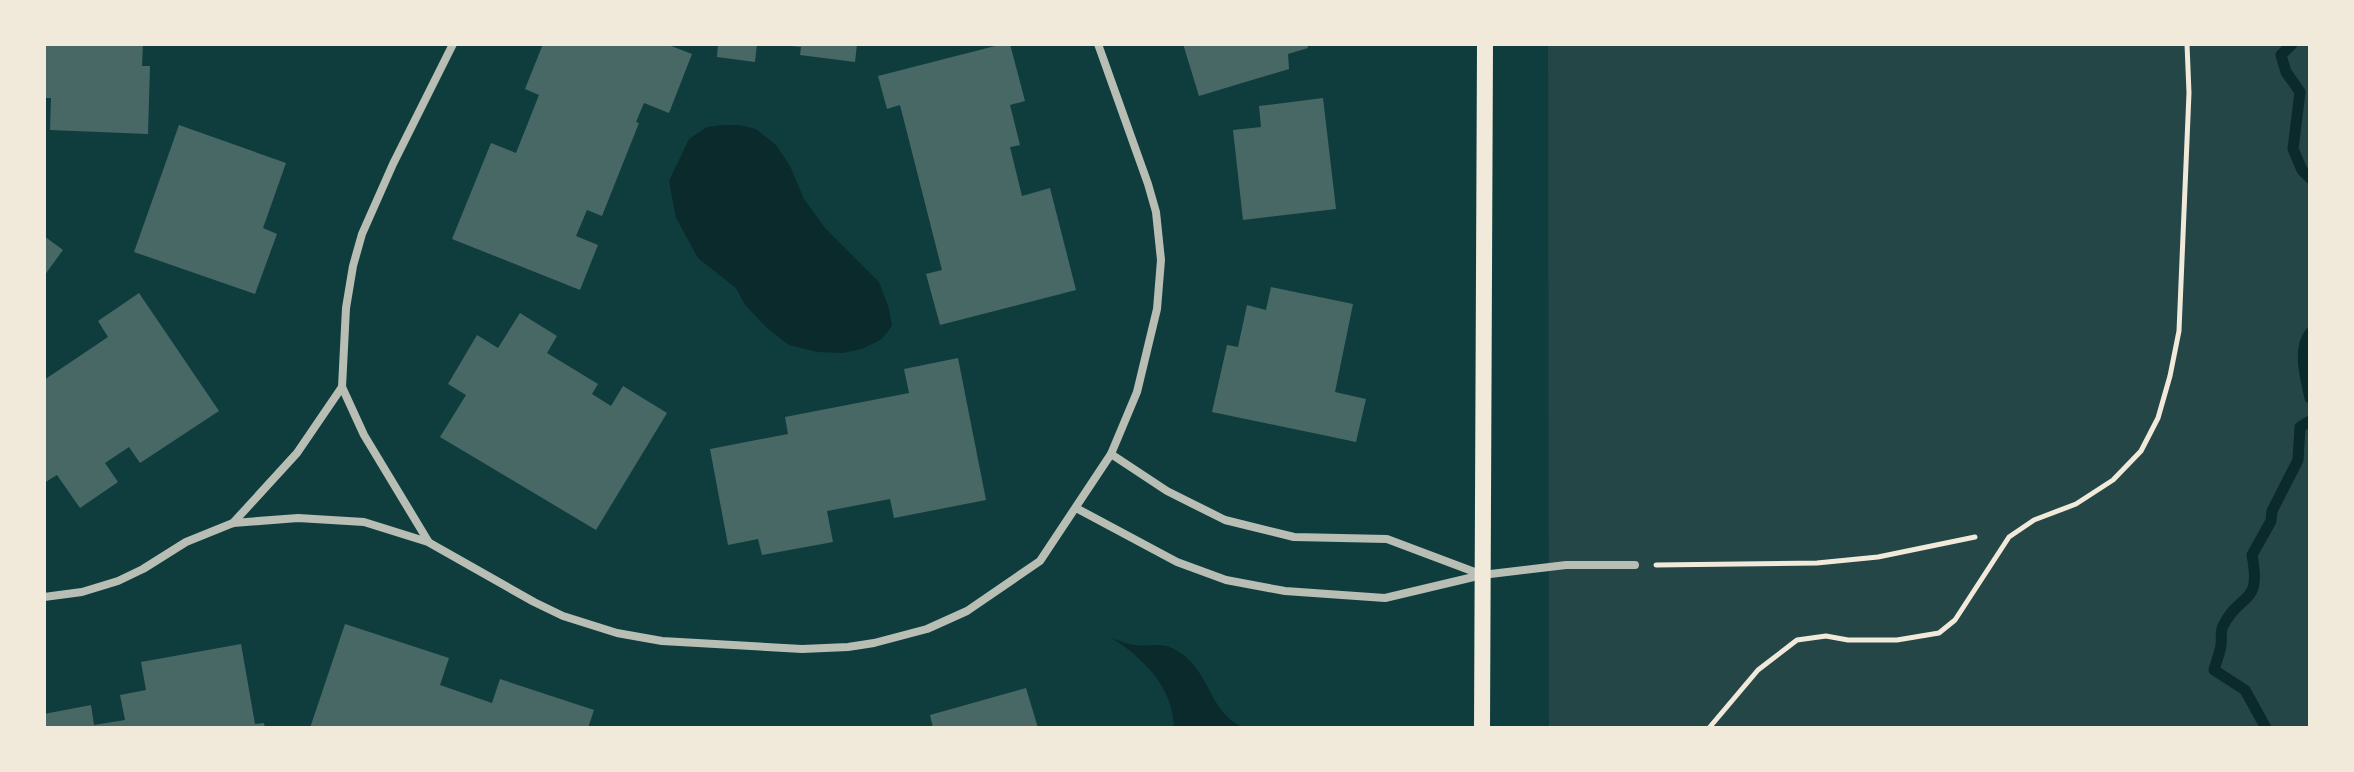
<svg xmlns="http://www.w3.org/2000/svg" width="2354" height="772" font-family="Figtree,sans-serif">
	<style>
		.green { fill: #244646 }
		.water { fill: #0a2a2b }
		.lines { fill: none; stroke-linecap: round; stroke-linejoin: round }
		.stream { stroke: #0a2a2b; stroke-width: 11 }
		.building { fill: #486865 }
		.path { stroke: #f1e9da; stroke-width: 5 }
		.minor { stroke: #b8beb3; stroke-width: 8 }
		.secondary { stroke: #f1e9da; stroke-width: 16 }
	</style>
	<rect width="100%" height="100%" fill="#0f3d3e"/>
	<polygon class="green" points="1548,44 2310,44 2310,728 1549,728"/>
	<g class="water">
		<polygon points="723,125 740,125 756,129 776,145 790,166 804,199 825,228 879,282 889,309 892,326 882,339 862,349 843,353 817,352 789,345 768,329 745,305 736,288 698,258 676,218 669,181 689,139 707,127"/>
		<path d="M1112,638C1118,640 1124,643 1130,644C1149,649 1161,639 1179,652C1211,672 1208,712 1244,728H1174C1173,687 1144,659 1112,638Z"/>
	</g>
	<g class="lines">
		<g class="stream">
			<polyline points="2292,44 2281,55 2286,72 2300,92 2293,149 2302,170 2310,178"/>
			<path d="M2310,333C2297,350 2306,379 2310,398"/>
			<path d="M2266,728L2245,690L2214,670C2216,662 2220,653 2221,645C2222,639 2220,632 2223,626C2240,591 2262,607 2252,555L2271,521L2272,511L2298,460L2300,427L2310,421"/>
		</g>
	</g>
	<g class="building">
		<polygon points="44,44 143,44 142,66 150,66 148,134 50,130 51,98 44,98"/>
		<polygon points="543,44 666,44 692,54 669,113 644,103 636,122 639,123 602,216 587,210 576,236 598,245 580,290 452,239 491,143 516,153 539,95 525,89"/>
		<polygon points="718,44 757,44 755,62 717,57"/>
		<polygon points="791,44 857,44 855,62 800,55 801,47 791,46"/>
		<polygon points="1003,44 1010,44 1025,101 1010,105 1020,145 1010,147 1022,196 1050,188 1076,290 940,325 926,274 942,270 900,105 887,109 878,76"/>
		<polygon points="1183,44 1307,44 1308,48 1288,54 1289,69 1199,96"/>
		<polygon points="1323,98 1336,209 1243,220 1233,130 1261,127 1259,106"/>
		<polygon points="179,125 286,163 263,228 277,234 255,294 134,252"/>
		<polygon points="44,236 63,250 44,276"/>
		<polygon points="1271,287 1353,304 1335,392 1366,399 1356,442 1212,412 1227,345 1238,347 1247,305 1266,310"/>
		<polygon points="139,293 219,411 140,463 129,447 105,463 118,482 80,508 57,475 44,483 44,380 108,337 98,321"/>
		<polygon points="520,313 557,336 547,353 598,384 592,394 611,406 623,386 667,413 596,530 440,437 466,395 448,384 477,335 498,348"/>
		<polygon points="958,358 986,500 894,518 890,499 827,511 833,542 762,555 758,539 728,545 710,449 788,434 785,417 909,393 904,369"/>
		<polygon points="345,624 449,658 440,685 492,703 500,679 594,710 588,728 310,728"/>
		<polygon points="241,644 255,724 264,723 265,728 44,728 44,714 91,705 94,725 125,720 120,695 146,690 141,662"/>
		<polygon points="1026,688 1038,728 933,728 930,715"/>
	</g>
	<g class="lines">
		<g class="path">
			<polyline points="1656,565 1817,563 1878,557 1975,537"/>
			<polyline points="1709,728 1758,670 1797,640 1826,636 1848,640 1897,640 1939,633 1955,620 2009,537 2034,520 2076,504 2113,480 2141,451 2158,418 2170,376 2179,331 2189,93 2187,44"/>
		</g>
		<g class="minor">
			<polyline points="1111,454 1167,491 1225,520 1294,537 1387,539 1480,574"/>
			<polyline points="1076,508 1177,562 1226,580 1285,591 1385,598 1482,575 1566,565 1635,565"/>
			<polyline points="233,523 297,453 342,387"/>
			<polyline points="428,541 364,435 342,387 346,308 353,266 362,234 393,164 453,44"/>
			<polyline points="44,597 82,592 118,581 143,569 186,542 233,523 298,518 364,522 428,542 534,602 563,616 617,633 662,641 802,649 848,647 874,643 927,629 967,611 1040,561 1111,454 1137,392 1157,309 1161,260 1156,212 1148,184 1098,44"/>
		</g>
		<polyline class="secondary" points="1482,728 1485,44"/>
	</g>
	<rect width="2354" height="772" fill="none" stroke="#f1e9da" stroke-width="92"/>
</svg>
